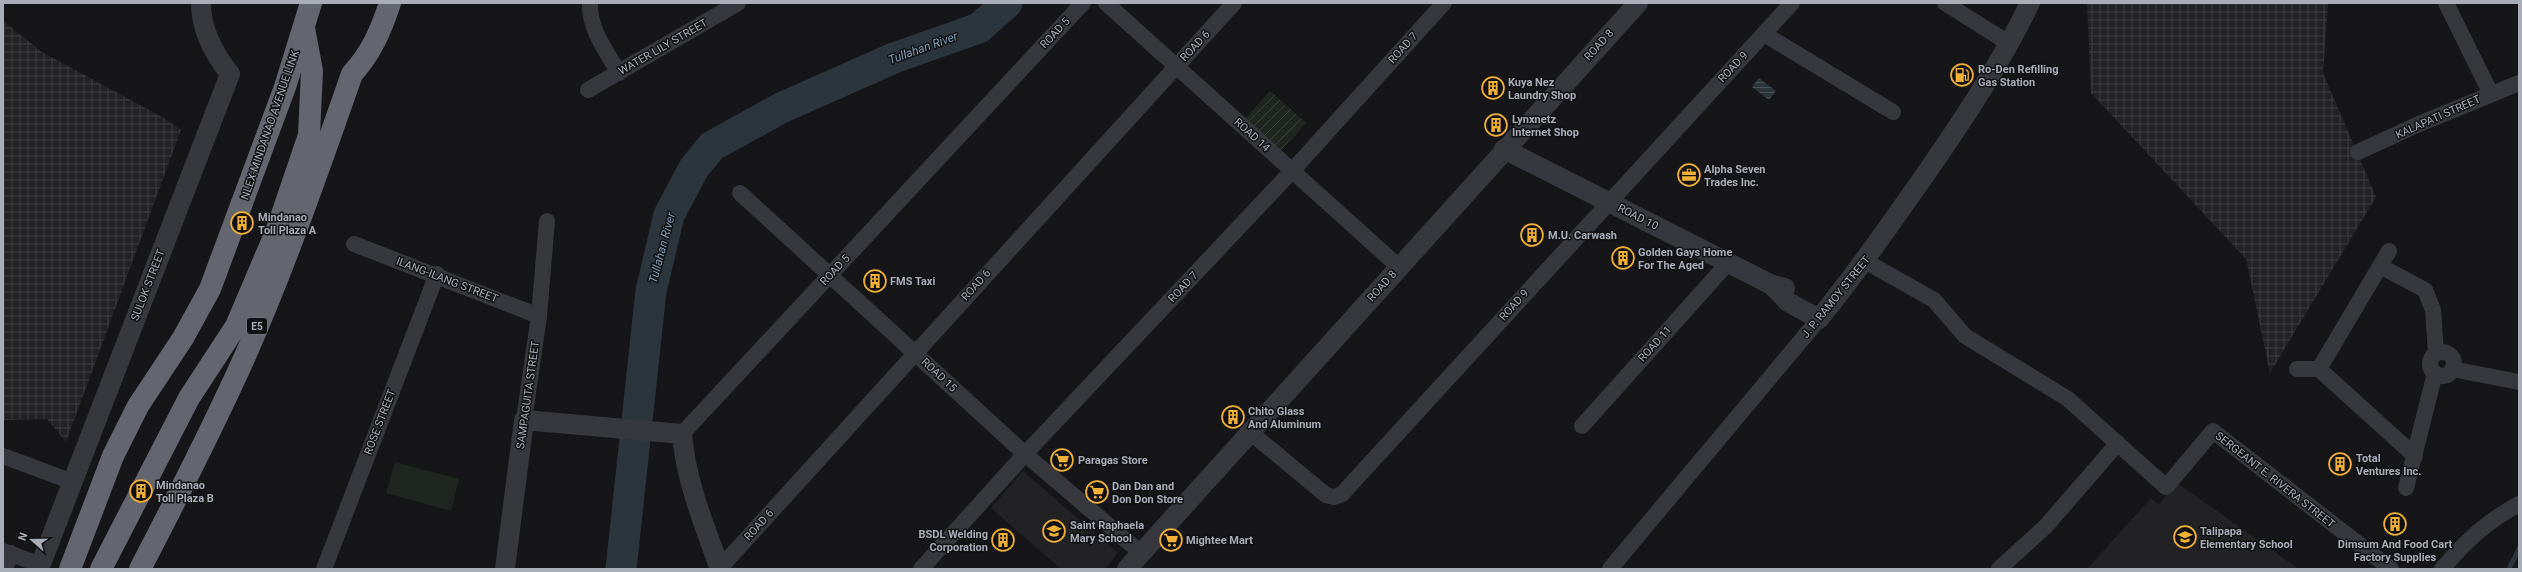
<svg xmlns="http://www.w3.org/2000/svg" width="2522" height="572" font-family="Roboto,sans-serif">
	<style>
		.built { fill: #222225 }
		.industrial { fill: url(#industrial-grid) }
		.grass { fill: #1e261f }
		.garden { fill: url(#garden-furrows) }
		.water { fill: url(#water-rules) }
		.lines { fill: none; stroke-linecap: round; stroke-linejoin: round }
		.stream { stroke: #2c353c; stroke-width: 5 }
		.river { stroke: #2c353c; stroke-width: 31 }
		.minor { stroke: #37383d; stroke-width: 16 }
		.tertiary { stroke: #37383d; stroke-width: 20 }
		.motorway { stroke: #63666e; stroke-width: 22 }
		.labels { text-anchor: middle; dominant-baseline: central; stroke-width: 3; stroke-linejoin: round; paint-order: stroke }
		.shield { fill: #111113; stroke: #7b7e86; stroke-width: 1 }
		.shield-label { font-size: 10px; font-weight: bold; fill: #a8adb8 }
		.street-label { font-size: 11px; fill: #a8adb8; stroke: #111113 }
		.poi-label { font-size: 11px; font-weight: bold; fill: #a8adb8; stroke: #111113; text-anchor: start }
		.water-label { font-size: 12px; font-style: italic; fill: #7f9bb3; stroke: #111113 }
	</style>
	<defs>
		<pattern id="industrial-grid" width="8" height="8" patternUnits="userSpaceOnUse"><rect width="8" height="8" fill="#222225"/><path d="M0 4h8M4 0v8" fill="none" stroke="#3f3f43"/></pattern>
		<pattern id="garden-furrows" width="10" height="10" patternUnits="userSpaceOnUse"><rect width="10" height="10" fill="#1e261f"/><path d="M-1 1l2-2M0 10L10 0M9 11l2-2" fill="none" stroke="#3c433d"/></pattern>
		<pattern id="water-rules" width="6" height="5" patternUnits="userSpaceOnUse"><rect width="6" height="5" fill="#2c353c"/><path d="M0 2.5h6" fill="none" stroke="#485056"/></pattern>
	</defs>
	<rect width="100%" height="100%" fill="#161618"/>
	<g class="built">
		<polygon points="1023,471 1118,553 1105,569 1061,569 991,508"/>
		<polygon points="2176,482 2299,569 2087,569 2151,498 2159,505"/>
	</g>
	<g class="industrial">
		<polygon points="2087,3 2328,3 2323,73 2376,197 2270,373 2246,259 2091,93"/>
		<polygon points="3,21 42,52 164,118 181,130 66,442 47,419 3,420"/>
	</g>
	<polygon class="grass" points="395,462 459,479 451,511 386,493"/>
	<polygon class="garden" points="1270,91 1306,123 1279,152 1244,120"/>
	<polygon class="water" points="1759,78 1776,91 1769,100 1752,87"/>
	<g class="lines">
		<polyline class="stream" points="2509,569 2519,549"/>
		<polyline class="river" points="621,569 651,291 669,215 694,168 712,146 781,108 894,58 979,28 1007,3"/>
		<g class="minor">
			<path d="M590,3C589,29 606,51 619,73"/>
			<polyline points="1106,3 1399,267"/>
			<polyline points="1945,3 2010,44"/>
			<polyline points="2446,3 2491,94"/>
			<polyline points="1764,34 1893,112"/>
			<polyline points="588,90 738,3"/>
			<polyline points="2358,152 2419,124 2519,83"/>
			<polyline points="740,193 1025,454 1141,553"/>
			<polyline points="354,244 539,316"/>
			<polyline points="1865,261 1934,300 1965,336 2068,399 2166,487 2213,431 2391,569"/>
			<polyline points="2380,266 2425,290 2433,310 2436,353"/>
			<circle cx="2442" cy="364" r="12"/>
			<polyline points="2297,369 2319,369 2415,456"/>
			<polyline points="2319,369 2389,251"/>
			<polyline points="2452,369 2519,382"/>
			<polyline points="524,420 539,316 547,221"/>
			<polyline points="1582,426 1728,263"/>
			<polyline points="1251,433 1326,495 1334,497 1342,494 1792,3"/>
			<polyline points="682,434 1083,3"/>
			<polyline points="3,456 73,482"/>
			<polyline points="2406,488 2435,373"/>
			<polyline points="3,551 41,565"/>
			<polyline points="720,568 1234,3"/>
			<polyline points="5,569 11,553"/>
			<polyline points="324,569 437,274"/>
			<polyline points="921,569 1025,454 1292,171 1444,3"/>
			<polyline points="1610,569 1819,319"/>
			<polyline points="1999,569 2046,526 2118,443"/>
			<path d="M2442,569C2465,542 2487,521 2519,504"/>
		</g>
		<g class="tertiary">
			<polyline points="1504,149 1772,285 1785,288"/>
			<path d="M1772,285L1788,302L1819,319C1857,272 1892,222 1927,172C1965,117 2001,63 2030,3"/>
			<path d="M39,569L230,74C214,54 201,29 201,3"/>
			<path d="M505,569L524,420L682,434C686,482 704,524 720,569"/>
			<polyline points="1127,569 1638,3"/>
		</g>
		<g class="motorway">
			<polyline points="70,569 113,456 138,406 183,338 210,289 285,87 311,3"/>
			<polyline points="101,569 189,398 236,326 276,232 309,135 312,71 304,28"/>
			<path d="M140,569C177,498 213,428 246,354C286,263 319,168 352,74C372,52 381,30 390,3"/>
		</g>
	</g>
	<defs>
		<g id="fuel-ring" transform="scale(1.15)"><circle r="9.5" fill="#111113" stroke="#f2b134" stroke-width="1.5"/><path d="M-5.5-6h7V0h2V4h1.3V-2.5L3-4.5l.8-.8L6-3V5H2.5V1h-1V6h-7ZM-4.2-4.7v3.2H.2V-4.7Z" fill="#f2b134"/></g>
		<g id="building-ring" transform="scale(1.15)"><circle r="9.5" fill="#111113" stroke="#f2b134" stroke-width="1.5"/><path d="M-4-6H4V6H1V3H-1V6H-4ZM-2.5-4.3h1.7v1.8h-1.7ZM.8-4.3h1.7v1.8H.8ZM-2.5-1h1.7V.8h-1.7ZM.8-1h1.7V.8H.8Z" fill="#f2b134"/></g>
		<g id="office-ring" transform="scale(1.15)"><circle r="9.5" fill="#111113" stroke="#f2b134" stroke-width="1.5"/><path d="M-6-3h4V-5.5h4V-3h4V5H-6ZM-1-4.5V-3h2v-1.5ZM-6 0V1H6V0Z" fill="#f2b134"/></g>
		<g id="supermarket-ring" transform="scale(1.15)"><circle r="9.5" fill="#111113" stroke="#f2b134" stroke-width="1.5"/><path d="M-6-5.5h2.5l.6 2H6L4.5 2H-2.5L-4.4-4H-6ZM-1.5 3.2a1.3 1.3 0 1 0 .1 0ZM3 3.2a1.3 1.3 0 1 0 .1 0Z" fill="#f2b134"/></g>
		<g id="school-ring" transform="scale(1.15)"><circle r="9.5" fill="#111113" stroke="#f2b134" stroke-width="1.5"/><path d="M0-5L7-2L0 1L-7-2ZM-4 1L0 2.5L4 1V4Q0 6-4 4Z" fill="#f2b134"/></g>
	</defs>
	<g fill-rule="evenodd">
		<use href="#fuel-ring" x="1962" y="75"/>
		<use href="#building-ring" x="1493" y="88"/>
		<use href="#building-ring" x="1496" y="125"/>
		<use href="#office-ring" x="1689" y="175"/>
		<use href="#building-ring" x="242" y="223"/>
		<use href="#building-ring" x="1532" y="235"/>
		<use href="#building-ring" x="1623" y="258"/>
		<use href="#building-ring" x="875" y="281"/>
		<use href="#building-ring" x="1233" y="417"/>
		<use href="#supermarket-ring" x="1062" y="460"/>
		<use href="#building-ring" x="2340" y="464"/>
		<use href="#building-ring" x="141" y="491"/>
		<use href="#supermarket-ring" x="1097" y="492"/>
		<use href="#building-ring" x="2395" y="524"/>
		<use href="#school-ring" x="1054" y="531"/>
		<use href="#school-ring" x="2185" y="537"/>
		<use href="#building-ring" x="1003" y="540"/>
		<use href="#supermarket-ring" x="1171" y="540"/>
	</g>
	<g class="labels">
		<rect class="shield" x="247" y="318" width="20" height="16" rx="3"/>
		<g class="shield-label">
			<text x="257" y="326">E5</text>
		</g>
		<g class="street-label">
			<text transform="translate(1055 33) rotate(-47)">ROAD 5</text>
			<text transform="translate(1599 45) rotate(-48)">ROAD 8</text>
			<text transform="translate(1195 46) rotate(-47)">ROAD 6</text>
			<text transform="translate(663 47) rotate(-30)">WATER LILY STREET</text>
			<text transform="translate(1403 48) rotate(-48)">ROAD 7</text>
			<text transform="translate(1733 67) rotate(-47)">ROAD 9</text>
			<text transform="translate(2438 117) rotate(-24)">KALAPATI STREET</text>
			<text transform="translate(270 125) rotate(-71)">NLEX-MINDANAO AVENUE LINK</text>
			<text transform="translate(1252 135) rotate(42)">ROAD 14</text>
			<text transform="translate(1638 217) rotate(27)">ROAD 10</text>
			<text transform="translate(835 270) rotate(-47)">ROAD 5</text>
			<text transform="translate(447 280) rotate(21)">ILANG-ILANG STREET</text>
			<text transform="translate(148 285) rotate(-69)">SULOK STREET</text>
			<text transform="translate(976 285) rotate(-48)">ROAD 6</text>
			<text transform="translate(1382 286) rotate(-48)">ROAD 8</text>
			<text transform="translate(1183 287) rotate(-47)">ROAD 7</text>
			<text transform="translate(1836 297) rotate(-51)">J. P. RAMOY STREET</text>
			<text transform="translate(1514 305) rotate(-48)">ROAD 9</text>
			<text transform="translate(1655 344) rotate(-48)">ROAD 11</text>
			<text transform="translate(939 375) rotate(43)">ROAD 15</text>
			<text transform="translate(528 395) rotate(-82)">SAMPAGUITA STREET</text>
			<text transform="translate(380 422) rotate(-69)">ROSE STREET</text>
			<text transform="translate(2275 480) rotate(38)">SERGEANT E. RIVERA STREET</text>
			<text transform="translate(759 525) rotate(-48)">ROAD 6</text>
		</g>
		<g class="poi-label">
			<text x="1978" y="69">Ro-Den Refilling<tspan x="1978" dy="13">Gas Station</tspan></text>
			<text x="1508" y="82">Kuya Nez<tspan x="1508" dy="13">Laundry Shop</tspan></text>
			<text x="1512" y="119">Lynxnetz<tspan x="1512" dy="13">Internet Shop</tspan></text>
			<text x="1704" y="169">Alpha Seven<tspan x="1704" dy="13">Trades Inc.</tspan></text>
			<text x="258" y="217">Mindanao<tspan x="258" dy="13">Toll Plaza A</tspan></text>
			<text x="1548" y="235">M.U. Carwash</text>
			<text x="1638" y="252">Golden Gays Home<tspan x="1638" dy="13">For The Aged</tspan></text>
			<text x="890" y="281">FMS Taxi</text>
			<text x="1248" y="411">Chito Glass<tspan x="1248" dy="13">And Aluminum</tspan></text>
			<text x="2356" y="458">Total<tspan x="2356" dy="13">Ventures Inc.</tspan></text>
			<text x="1078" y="460">Paragas Store</text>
			<text x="156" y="485">Mindanao<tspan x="156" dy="13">Toll Plaza B</tspan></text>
			<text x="1112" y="486">Dan Dan and<tspan x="1112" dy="13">Don Don Store</tspan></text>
			<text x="1070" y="525">Saint Raphaela<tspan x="1070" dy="13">Mary School</tspan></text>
			<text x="2200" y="531">Talipapa<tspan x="2200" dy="13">Elementary School</tspan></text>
			<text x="988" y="534" text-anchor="end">BSDL Welding<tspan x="988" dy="13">Corporation</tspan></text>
			<text x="1186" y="540">Mightee Mart</text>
			<text x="2395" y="544" text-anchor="middle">Dimsum And Food Cart<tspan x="2395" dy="13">Factory Supplies</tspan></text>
		</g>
		<g class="water-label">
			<text transform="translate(923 48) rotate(-20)">Tullahan River</text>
			<text transform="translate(662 248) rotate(-75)">Tullahan River</text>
		</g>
	</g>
	<rect width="2522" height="572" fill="none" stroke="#a8adb8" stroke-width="8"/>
	<g transform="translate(32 540) rotate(290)" stroke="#111113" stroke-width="3" paint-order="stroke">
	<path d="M0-3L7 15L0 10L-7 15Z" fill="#a8adb8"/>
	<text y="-6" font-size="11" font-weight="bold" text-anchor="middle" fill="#a8adb8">N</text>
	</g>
</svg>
